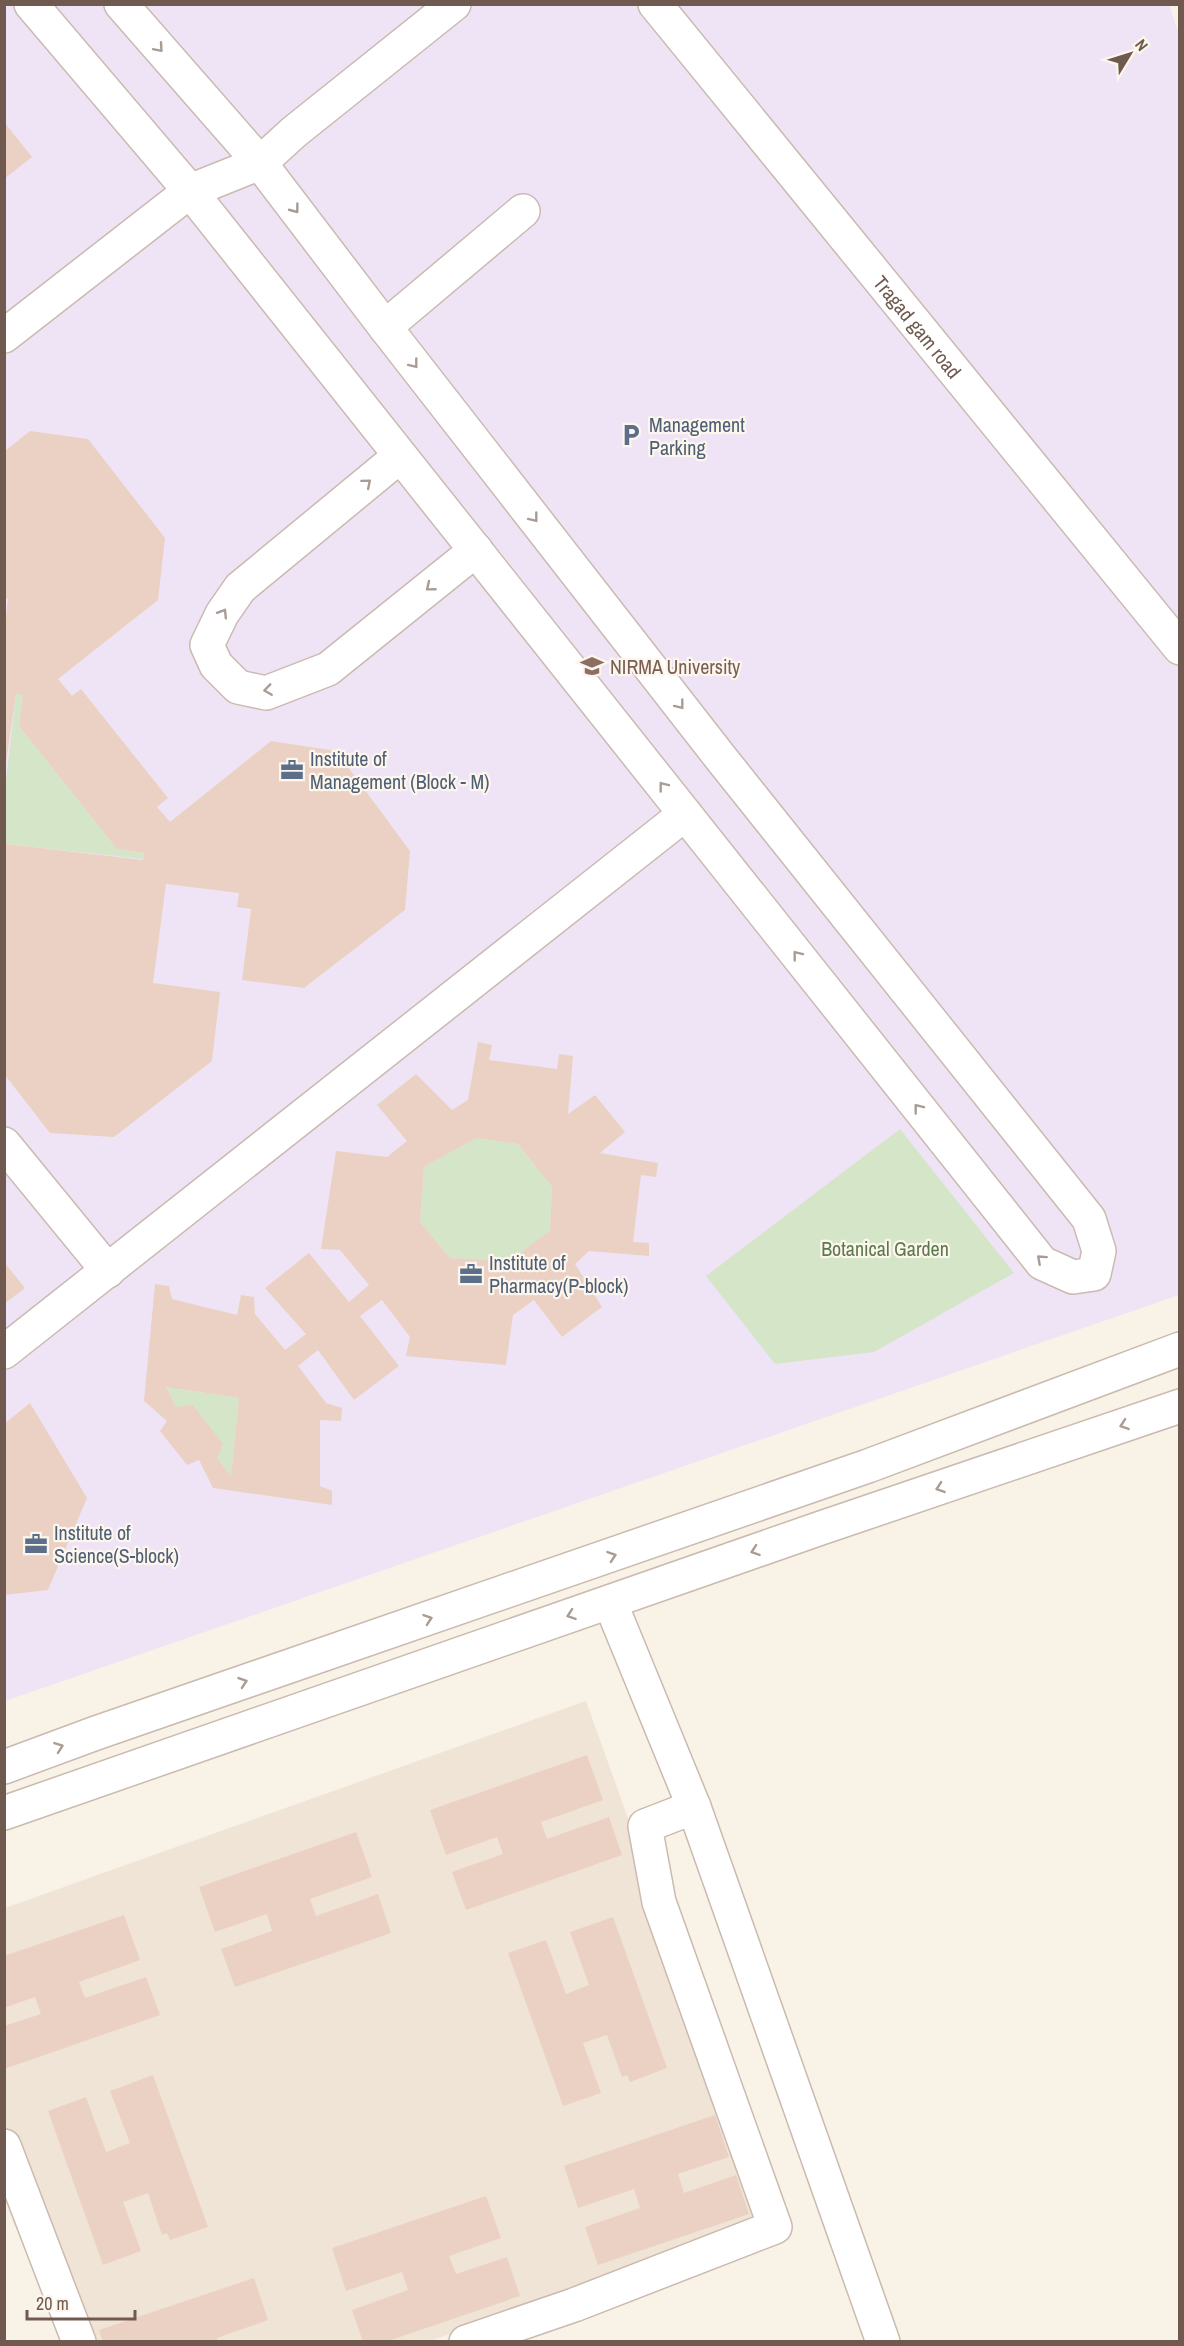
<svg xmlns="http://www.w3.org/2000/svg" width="1184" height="2346" font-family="'Archivo Narrow',sans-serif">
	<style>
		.residential { fill: #f0e4d7 }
		.education { fill: #efe4f6 }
		.green { fill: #d5e5c8 }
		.building { fill: #ebd1c3; fill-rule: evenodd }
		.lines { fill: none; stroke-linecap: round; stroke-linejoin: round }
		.minor-casing { stroke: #cabaaf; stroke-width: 36 }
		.minor { stroke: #fff; stroke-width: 33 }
		.oneway { stroke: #a99c95 }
		.labels { text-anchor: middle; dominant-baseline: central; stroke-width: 4.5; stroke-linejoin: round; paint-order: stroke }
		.street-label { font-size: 20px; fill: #705a4f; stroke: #fdf6ed }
		.service-label { font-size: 20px; fill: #4e5e75; stroke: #fdf6ed; text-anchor: start }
		.education-label { font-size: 20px; fill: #785e54; stroke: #fdf6ed; text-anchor: start }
		.park-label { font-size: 20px; fill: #5b7a4c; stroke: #fdf6ed }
	</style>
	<rect width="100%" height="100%" fill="#f9f2e7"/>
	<polygon class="residential" points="586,1701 772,2220 430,2341 63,2341 5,2179 5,1908"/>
	<polygon class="education" points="4,5 1169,5 1180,37 1179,1295 5,1701"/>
	<g class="green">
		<polygon points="16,694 23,695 19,726 117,849 144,853 143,859 6,844 5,841 5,789"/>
		<polygon points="900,1129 1014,1273 874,1352 775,1364 706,1276"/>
		<polygon points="476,1138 518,1144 552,1187 550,1231 509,1261 450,1258 420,1222 424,1167"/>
		<polygon points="166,1387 239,1398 231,1476 217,1458 222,1444 176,1407"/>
	</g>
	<g class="building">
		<polygon points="4,122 32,157 4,179"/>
		<polygon points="30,431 88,439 165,538 158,600 58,679 72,696 81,689 168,798 157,807 170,822 271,741 336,751 410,851 405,910 304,988 242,980 251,909 237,907 239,893 166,884 153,983 220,992 212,1061 114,1137 50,1133 4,1074 4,841 6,844 143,860 144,853 117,849 19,726 23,695 16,694 4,777 4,636 8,599 5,598 5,451"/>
		<path d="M478,1042L492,1045L489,1060L557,1069L559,1054L573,1056L568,1114L595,1095L625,1132L600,1153L658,1163L656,1177L641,1175L633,1242L649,1243V1256L589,1251L575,1264L602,1307L562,1337L534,1300L513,1315L506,1365L406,1356L410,1337L382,1300L360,1316L399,1366L354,1400L318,1350L298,1366L326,1403L342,1408L341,1421L320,1420V1486L332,1491V1505L213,1488L199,1460L187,1465L160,1431L167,1421L144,1401L155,1284L169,1286L172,1299L237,1315L241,1295L254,1297L255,1314L285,1350L306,1334L265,1288L309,1253L349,1302L369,1285L340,1250L321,1249L336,1151L387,1157L407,1141L377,1105L416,1074L452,1110L468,1100ZM476,1138L518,1144L552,1187L550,1231L509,1261L450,1258L420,1222L424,1167ZM166,1387L239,1398L231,1476L217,1458L223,1444L193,1405L176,1407Z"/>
		<polygon points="4,1262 25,1288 4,1304"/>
		<polygon points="30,1403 87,1498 48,1590 4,1595 4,1424"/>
		<polygon points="587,1755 603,1800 541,1822 547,1839 609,1817 622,1855 466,1910 452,1872 503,1854 497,1837 446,1855 430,1810"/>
		<polygon points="356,1832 372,1877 310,1899 316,1916 378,1894 391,1933 235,1987 221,1949 272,1931 267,1914 215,1932 199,1887"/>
		<polygon points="124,1915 140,1960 79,1982 85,1998 146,1977 160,2015 4,2069 4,2026 41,2014 35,1997 4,2008 4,1956"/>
		<polygon points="613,1917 667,2068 630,2082 627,2075 622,2077 607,2035 583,2043 601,2093 563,2106 508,1953 546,1940 566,1994 589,1985 570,1932"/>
		<polygon points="153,2075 208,2227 170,2240 167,2233 162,2235 148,2193 123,2202 141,2251 103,2265 48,2111 86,2097 106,2152 130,2143 110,2091"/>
		<polygon points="715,2115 729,2157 678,2174 684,2193 736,2175 749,2214 598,2265 585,2227 640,2208 634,2189 578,2208 564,2166"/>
		<polygon points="486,2196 501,2238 449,2256 456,2274 507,2257 520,2296 385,2342 363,2342 352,2310 408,2290 402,2272 346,2291 332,2248"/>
		<polygon points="254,2278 268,2320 217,2338 218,2342 103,2342 99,2330"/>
	</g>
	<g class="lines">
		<g class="minor-casing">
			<g id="minor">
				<polyline points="31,4 190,191 1023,1239 1042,1263 1073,1277 1094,1274 1099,1251 1089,1219 720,757 385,327 260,163 121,4"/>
				<path id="s1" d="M655,4L1180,648"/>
				<polyline points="385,327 523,211"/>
				<polyline points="4,336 190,191 260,163 294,132 454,4"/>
				<polyline points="400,456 240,588 222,614 207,645 216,665 238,687 266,693 328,669 476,550"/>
				<polyline points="4,1144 108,1271"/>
				<polyline points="4,1352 685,814"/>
				<polyline points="610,1602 694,1807 883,2342"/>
				<polyline points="4,1767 96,1733 868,1466 1180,1349"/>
				<polyline points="4,1813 821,1528 1180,1406"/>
				<polyline points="4,2146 79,2342"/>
				<polyline points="466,2342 574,2305 775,2227 659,1902 645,1826 694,1807"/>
			</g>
		</g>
		<use href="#minor" class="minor"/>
	</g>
	<defs><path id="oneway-chevron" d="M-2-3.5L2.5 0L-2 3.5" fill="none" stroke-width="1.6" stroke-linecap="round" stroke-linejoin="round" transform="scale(1.5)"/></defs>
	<g class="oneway">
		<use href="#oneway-chevron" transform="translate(159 48) rotate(49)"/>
		<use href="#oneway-chevron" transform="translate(295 209) rotate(53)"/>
		<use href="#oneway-chevron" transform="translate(414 364) rotate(52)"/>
		<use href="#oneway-chevron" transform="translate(367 483) rotate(-40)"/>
		<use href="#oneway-chevron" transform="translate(534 518) rotate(52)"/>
		<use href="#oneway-chevron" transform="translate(430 587) rotate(141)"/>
		<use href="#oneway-chevron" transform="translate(223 613) rotate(-58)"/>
		<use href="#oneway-chevron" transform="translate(268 690) rotate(172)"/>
		<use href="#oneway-chevron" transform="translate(680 705) rotate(52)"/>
		<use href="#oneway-chevron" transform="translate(663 786) rotate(-128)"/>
		<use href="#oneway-chevron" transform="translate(797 955) rotate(-128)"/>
		<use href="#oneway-chevron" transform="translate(918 1108) rotate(-128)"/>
		<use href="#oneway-chevron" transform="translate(1041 1259) rotate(-138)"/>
		<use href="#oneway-chevron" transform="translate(1124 1425) rotate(161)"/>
		<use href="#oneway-chevron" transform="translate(940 1488) rotate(161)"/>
		<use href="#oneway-chevron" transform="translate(755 1551) rotate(161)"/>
		<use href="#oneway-chevron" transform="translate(612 1556) rotate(-19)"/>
		<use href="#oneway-chevron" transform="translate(571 1615) rotate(161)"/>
		<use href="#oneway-chevron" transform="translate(428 1619) rotate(-19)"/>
		<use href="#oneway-chevron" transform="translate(243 1682) rotate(-19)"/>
		<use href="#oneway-chevron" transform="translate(59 1747) rotate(-20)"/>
	</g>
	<defs>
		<g id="parking-bare" transform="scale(1.8)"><path d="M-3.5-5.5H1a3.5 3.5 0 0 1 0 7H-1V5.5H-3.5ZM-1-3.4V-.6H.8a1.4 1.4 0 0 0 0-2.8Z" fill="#5c6f8a" stroke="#fdf6ed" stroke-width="2.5" paint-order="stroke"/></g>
		<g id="university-bare" transform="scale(1.8)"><path d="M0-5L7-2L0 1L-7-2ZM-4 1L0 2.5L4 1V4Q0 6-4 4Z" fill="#8d6e63" stroke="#fdf6ed" stroke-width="2.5" paint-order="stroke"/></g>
		<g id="office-bare" transform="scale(1.8)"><path d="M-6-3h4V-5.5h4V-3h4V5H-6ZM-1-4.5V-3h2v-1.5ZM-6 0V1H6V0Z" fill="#5c6f8a" stroke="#fdf6ed" stroke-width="2.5" paint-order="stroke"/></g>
	</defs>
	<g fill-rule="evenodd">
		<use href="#parking-bare" x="631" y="435"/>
		<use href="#university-bare" x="592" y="666"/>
		<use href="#office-bare" x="292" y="770"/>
		<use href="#office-bare" x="471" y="1274"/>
		<use href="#office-bare" x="36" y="1544"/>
	</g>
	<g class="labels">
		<g class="street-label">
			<text stroke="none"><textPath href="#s1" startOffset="416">Tragad gam road</textPath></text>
		</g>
		<g class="service-label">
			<text x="649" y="424">Management<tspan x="649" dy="23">Parking</tspan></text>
			<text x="310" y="758">Institute of<tspan x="310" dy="23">Management (Block - M)</tspan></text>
			<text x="489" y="1262">Institute of<tspan x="489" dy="23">Pharmacy(P-block)</tspan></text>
			<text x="54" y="1532">Institute of<tspan x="54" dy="23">Science(S-block)</tspan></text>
		</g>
		<g class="education-label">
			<text x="610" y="666">NIRMA University</text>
		</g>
		<g class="park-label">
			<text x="885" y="1248">Botanical Garden</text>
		</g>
	</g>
	<rect width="1184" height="2346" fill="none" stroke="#705a4f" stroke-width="12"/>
	<g transform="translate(1130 54) rotate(52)" stroke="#fdf6ed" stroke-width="4.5" paint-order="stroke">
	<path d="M0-4.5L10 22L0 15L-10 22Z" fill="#705a4f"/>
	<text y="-9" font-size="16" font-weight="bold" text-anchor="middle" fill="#705a4f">N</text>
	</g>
	<path d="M27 2310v9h108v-9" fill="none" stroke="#705a4f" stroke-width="3"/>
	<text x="36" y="2310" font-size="18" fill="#705a4f" stroke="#fdf6ed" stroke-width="4.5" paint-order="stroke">20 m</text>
</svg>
